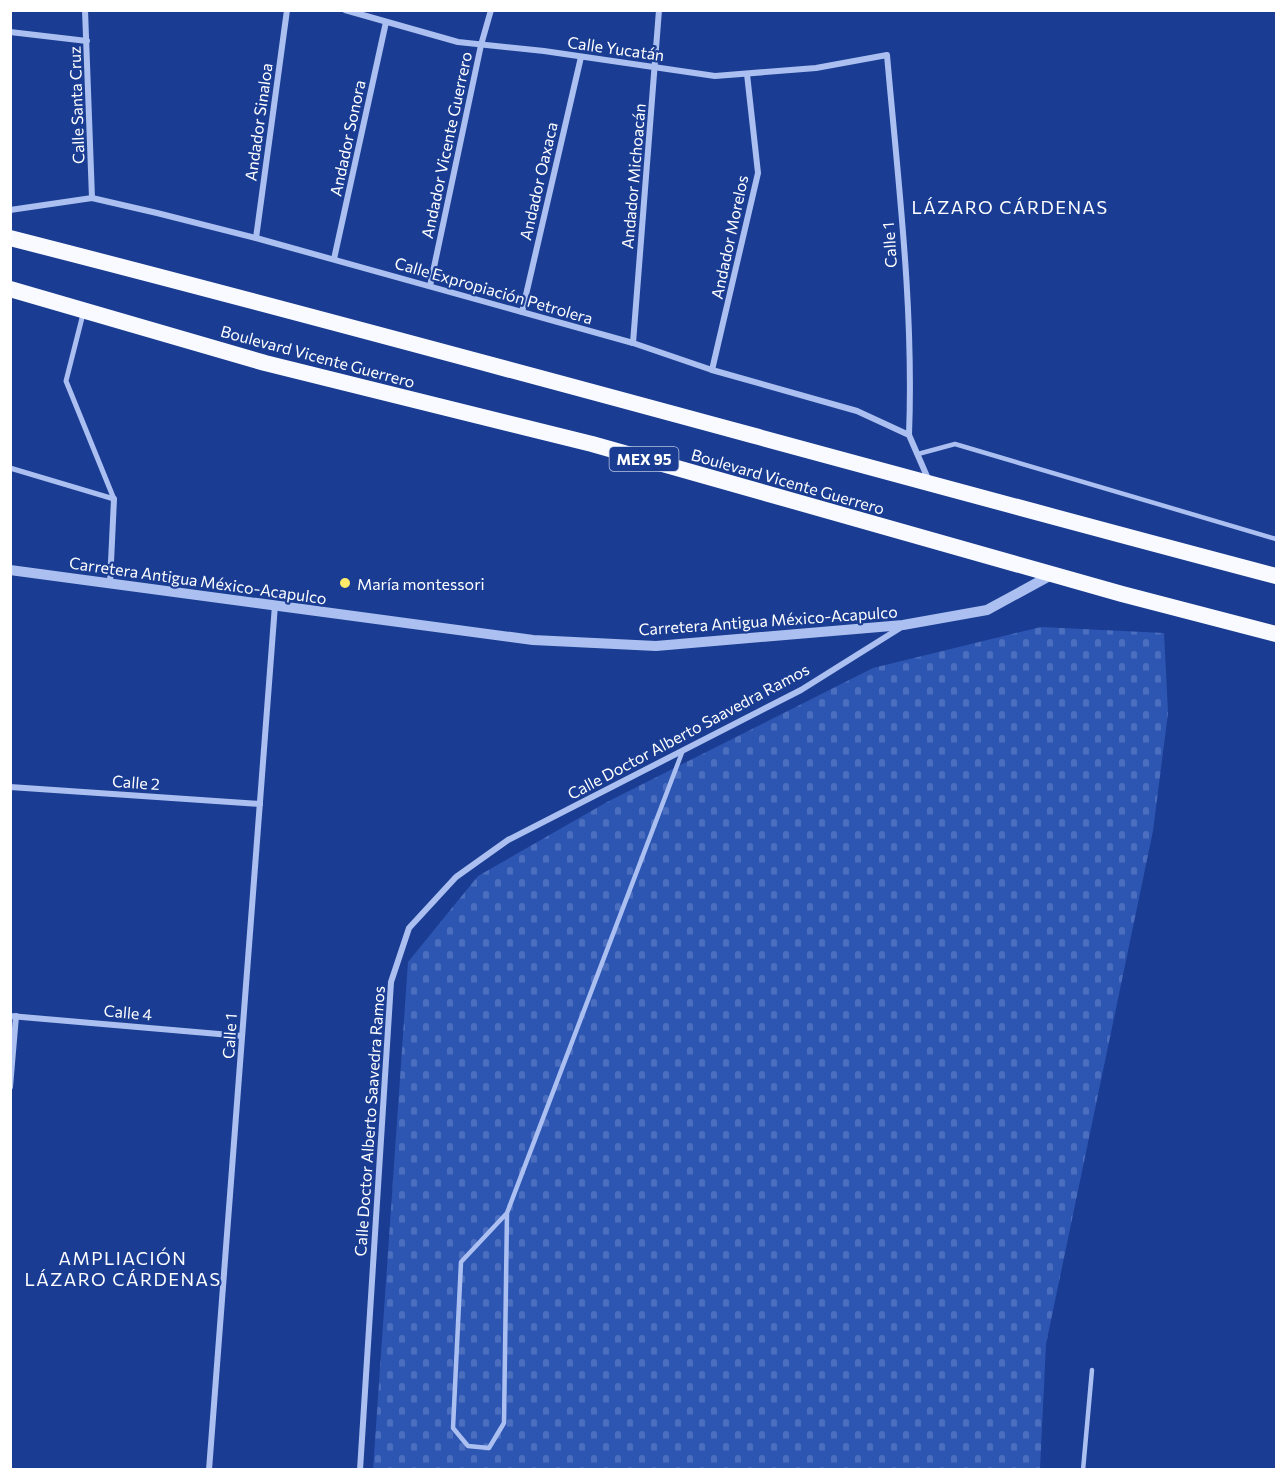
<svg xmlns="http://www.w3.org/2000/svg" width="1287" height="1480" font-family="Commissioner,sans-serif">
	<style>
		.cemetery { fill: url(#cemetery-stones) }
		.lines { fill: none; stroke-linecap: round; stroke-linejoin: round }
		.service { stroke: #abc0f0; stroke-width: 4.5 }
		.pedestrian { stroke: #abc0f0; stroke-width: 5 }
		.minor { stroke: #abc0f0; stroke-width: 6 }
		.tertiary { stroke: #abc0f0; stroke-width: 10 }
		.trunk { stroke: #f9faff; stroke-width: 16 }
		.poi-dot { fill: #ffea69; stroke: #1a3d93; stroke-width: 2 }
		.labels { text-anchor: middle; dominant-baseline: central; stroke-width: 4.5; stroke-linejoin: round; paint-order: stroke }
		.shield { fill: #1a3d93; stroke: #bac5df; stroke-width: 1.5 }
		.shield-label { font-size: 15px; font-weight: bold; fill: #fff }
		.street-label { font-size: 16px; fill: #fff; stroke: #1a3d93 }
		.poi-label { font-size: 16px; fill: #fff; stroke: #1a3d93; text-anchor: start }
		.neighbourhood-label { font-size: 18px; letter-spacing: 1.5px; fill: #fff; stroke: #1a3d93 }
	</style>
	<defs>
		<pattern id="cemetery-stones" width="16" height="16" patternUnits="userSpaceOnUse" patternTransform="scale(1.5)"><rect width="16" height="16" fill="#2d55b2"/><path d="M2 7V4a2 2 0 0 1 4 0v3zM10 15v-3a2 2 0 0 1 4 0v3z" fill="#4c6ebe"/></pattern>
	</defs>
	<rect width="100%" height="100%" fill="#1a3d93"/>
	<polygon class="cemetery" points="1041,627 1164,633 1168,713 1153,831 1046,1344 1040,1469 373,1470 408,962 478,876 607,802 873,668"/>
	<g class="lines">
		<g class="service">
			<polyline points="918,454 955,444 1276,539"/>
			<polyline points="507,1213 504,1423 489,1448 468,1446 453,1428 461,1262 507,1213 683,750"/>
			<polyline points="1083,1470 1092,1370"/>
		</g>
		<g class="pedestrian">
			<polyline points="83,314 66,381 114,499"/>
			<polyline points="10,468 114,499"/>
		</g>
		<g class="minor">
			<polyline points="85,10 92,198"/>
			<path d="M345,10L458,42L544,51L715,76L816,68L887,55C898,181 914,308 909,435"/>
			<polyline points="10,32 87,41"/>
			<polyline points="10,210 92,198 157,213 256,238 633,343 712,370 857,411 909,435 929,481"/>
			<polyline points="256,238 287,10"/>
			<polyline points="334,259 386,22"/>
			<polyline points="430,286 481,45 491,10"/>
			<polyline points="522,312 581,57"/>
			<polyline points="633,343 659,10"/>
			<polyline points="712,370 758,173 747,74"/>
			<polyline points="110,583 114,499"/>
			<polyline points="10,787 260,804"/>
			<polyline points="10,1016 242,1036"/>
			<polyline points="10,1087 16,1016"/>
			<polyline points="209,1470 275,605"/>
			<polyline points="360,1470 391,982 409,928 456,877 508,840 801,690 900,628"/>
		</g>
		<polyline class="tertiary" points="10,570 533,640 656,646 903,625 987,610 1053,574"/>
		<g class="trunk">
			<path d="M10,238C434,346 854,465 1276,576"/>
			<polyline points="10,289 265,363 592,444 1122,594 1276,634"/>
		</g>
	</g>
	<circle class="poi-dot" cx="345" cy="583" r="6"/>
	<g class="labels">
		<rect class="shield" x="609.5" y="447" width="69" height="24" rx="4.5"/>
		<g class="shield-label">
			<text x="644" y="459">MEX 95</text>
		</g>
		<g class="street-label">
			<text transform="translate(616 48) rotate(8)">Calle Yucatán</text>
			<text transform="translate(76 105) rotate(-92)">Calle Santa Cruz</text>
			<text transform="translate(258 122) rotate(-82)">Andador Sinaloa</text>
			<text transform="translate(347 138) rotate(-78)">Andador Sonora</text>
			<text transform="translate(446 145) rotate(-78)">Andador Vicente Guerrero</text>
			<text transform="translate(633 176) rotate(-85)">Andador Michoacán</text>
			<text transform="translate(538 181) rotate(-77)">Andador Oaxaca</text>
			<text transform="translate(729 237) rotate(-78)">Andador Morelos</text>
			<text transform="translate(889 245) rotate(-94)">Calle 1</text>
			<text transform="translate(494 290) rotate(16)">Calle Expropiación Petrolera</text>
			<text transform="translate(318 356) rotate(15)">Boulevard Vicente Guerrero</text>
			<text transform="translate(788 481) rotate(16)">Boulevard Vicente Guerrero</text>
			<text transform="translate(198 580) rotate(8)">Carretera Antigua México-Acapulco</text>
			<text transform="translate(768 620) rotate(-4)">Carretera Antigua México-Acapulco</text>
			<text transform="translate(688 731) rotate(-28)">Calle Doctor Alberto Saavedra Ramos</text>
			<text transform="translate(136 782) rotate(4)">Calle 2</text>
			<text transform="translate(128 1012) rotate(5)">Calle 4</text>
			<text transform="translate(229 1036) rotate(-86)">Calle 1</text>
			<text transform="translate(369 1121) rotate(-86)">Calle Doctor Alberto Saavedra Ramos</text>
		</g>
		<g class="poi-label">
			<text x="357" y="583">María montessori</text>
		</g>
		<g class="neighbourhood-label">
			<text x="1010" y="207">LÁZARO CÁRDENAS</text>
			<text x="123" y="1258">AMPLIACIÓN<tspan x="123" dy="21">LÁZARO CÁRDENAS</tspan></text>
		</g>
	</g>
	<rect width="1287" height="1480" fill="none" stroke="#ffffff" stroke-width="24"/>
</svg>
